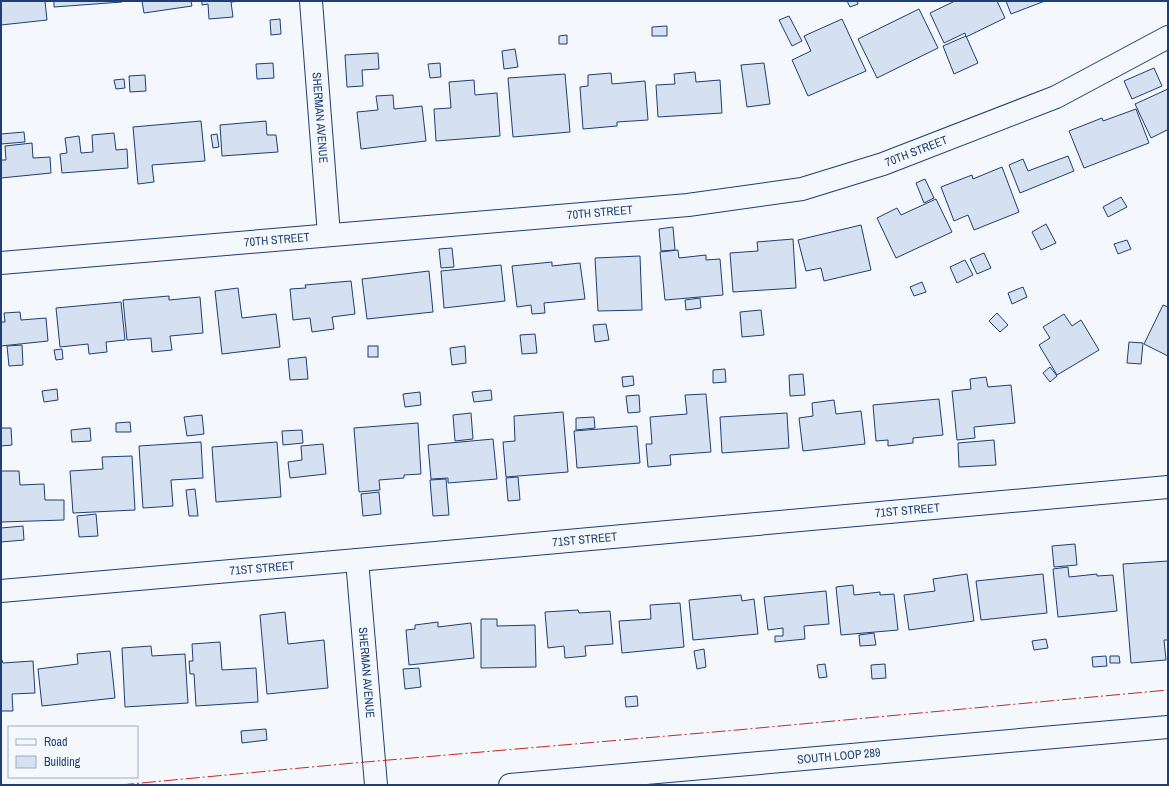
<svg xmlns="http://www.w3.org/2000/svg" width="1169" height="786" font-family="'Archivo Narrow',sans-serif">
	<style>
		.building { fill: #d5e0f0; stroke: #1d3f73 }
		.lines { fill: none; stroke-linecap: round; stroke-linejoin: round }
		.minor-casing { stroke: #1d3f73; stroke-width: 24 }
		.secondary-casing { stroke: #1d3f73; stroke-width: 24 }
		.minor { stroke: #f4f7fb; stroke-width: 22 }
		.secondary { stroke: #f4f7fb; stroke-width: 22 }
		.power { stroke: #c62828; stroke-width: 1; stroke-dasharray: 14 3 2 3; stroke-linecap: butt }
		.labels { text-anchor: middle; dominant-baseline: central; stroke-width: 3; stroke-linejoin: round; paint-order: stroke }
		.street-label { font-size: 12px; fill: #1d3f73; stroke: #f4f7fb }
	</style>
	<rect width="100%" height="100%" fill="#f4f7fb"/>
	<g class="building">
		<polygon points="1,1 45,1 47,20 1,25"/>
		<polygon points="54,1 122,1 122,2 54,7"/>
		<polygon points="142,1 191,1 192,6 144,13"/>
		<polygon points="202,1 242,1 231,2 233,17 209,19 208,4 202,5"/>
		<polygon points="847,1 857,1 858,4 850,7"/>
		<polygon points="955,1 997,1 1005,18 966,37 965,33 944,43 930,13"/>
		<polygon points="1006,1 1045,1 1011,14"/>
		<polygon points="919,9 938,48 877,78 858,39"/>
		<polygon points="789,16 802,41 792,46 779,20"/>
		<polygon points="280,19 281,34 271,35 270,20"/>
		<polygon points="842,19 866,71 808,96 792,60 811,51 804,36"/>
		<polygon points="667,26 667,36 652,36 652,27"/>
		<polygon points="567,35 567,44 559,44 559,36"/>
		<polygon points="966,36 978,63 954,74 943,46"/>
		<polygon points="515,49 518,67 504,69 502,51"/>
		<polygon points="378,53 379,69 362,70 363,86 347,87 345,55"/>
		<polygon points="273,63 274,78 257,79 256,64"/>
		<polygon points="440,63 441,77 430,78 428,64"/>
		<polygon points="764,63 770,104 747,107 741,65"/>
		<polygon points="1154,68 1162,86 1132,99 1124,81"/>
		<polygon points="695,72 696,82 720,80 722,113 658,117 656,85 675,84 674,74"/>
		<polygon points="611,73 612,84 645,81 648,120 617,122 617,126 583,129 580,87 588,86 588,75"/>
		<polygon points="565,74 570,132 513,137 508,78"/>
		<polygon points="145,75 146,91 130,92 129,76"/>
		<polygon points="124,79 125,88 116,89 114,80"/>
		<polygon points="474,80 475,95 497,93 500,136 436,141 434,109 451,108 449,82"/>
		<polygon points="1168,89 1168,132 1167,130 1151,138 1135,104"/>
		<polygon points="393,95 394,109 422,106 426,141 361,149 357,112 378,110 376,96"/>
		<polygon points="1136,109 1149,143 1084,168 1069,131 1102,118 1103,121"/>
		<polygon points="201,121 205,161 152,165 154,182 138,184 133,127"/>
		<polygon points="266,121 267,135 276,135 278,152 222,156 220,125"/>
		<polygon points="24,132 25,142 1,144 1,134"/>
		<polygon points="114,133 116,150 127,149 128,168 62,173 60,154 67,153 65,138 79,136 81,153 93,152 92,135"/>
		<polygon points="217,134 219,147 213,148 211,135"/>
		<polygon points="32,143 33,158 50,157 51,173 1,178 1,160 6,160 5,146"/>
		<polygon points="1068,156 1074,171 1020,193 1009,165 1023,159 1028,171"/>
		<polygon points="1002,167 1019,212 974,230 968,215 954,221 941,187 972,175 973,179"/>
		<polygon points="925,179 934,198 924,203 916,183"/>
		<polygon points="1121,197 1127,207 1108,217 1103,207"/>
		<polygon points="936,199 952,232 896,258 877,218 897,208 901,215"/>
		<polygon points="1046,224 1056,243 1041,250 1032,232"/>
		<polygon points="861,225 871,270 824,281 821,268 806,271 798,240"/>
		<polygon points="673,227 675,250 661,251 659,229"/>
		<polygon points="793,239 796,288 733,292 730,253 758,251 757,242"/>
		<polygon points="1127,240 1131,249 1118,254 1114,244"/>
		<polygon points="452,248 454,267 441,268 439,249"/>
		<polygon points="678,250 679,258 706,255 706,260 720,259 723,295 665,300 660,252"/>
		<polygon points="984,253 991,268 977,274 970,259"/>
		<polygon points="640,256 642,310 598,311 595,258"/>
		<polygon points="965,260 973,275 957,283 950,267"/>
		<polygon points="552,262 552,266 580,263 585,299 544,303 545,313 532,314 531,305 517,307 512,266"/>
		<polygon points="501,265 505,301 444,308 441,271"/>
		<polygon points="429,271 433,312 367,319 362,279"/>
		<polygon points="351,281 355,314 332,317 334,329 312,332 310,318 293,320 290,289 306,288 305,285"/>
		<polygon points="922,282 926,292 914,296 910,287"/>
		<polygon points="1023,287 1027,297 1012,304 1008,293"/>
		<polygon points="238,288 242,318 276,314 280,347 222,354 215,291"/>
		<polygon points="169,296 169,300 200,297 203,333 170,336 172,350 152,352 151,338 127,340 123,300"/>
		<polygon points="700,298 701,308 686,310 685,300"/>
		<polygon points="121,302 125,340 106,342 107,352 89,354 88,344 60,347 56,308"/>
		<polygon points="1163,305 1168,307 1168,356 1144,344"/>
		<polygon points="761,310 764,335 742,337 740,312"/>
		<polygon points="20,312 21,320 46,318 48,341 1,346 1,322 5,322 4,313"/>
		<polygon points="997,313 1008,325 1000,332 989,321"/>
		<polygon points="1064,314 1072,326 1081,320 1099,350 1057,375 1039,345 1050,338 1043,327"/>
		<polygon points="606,324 609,340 595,342 593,325"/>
		<polygon points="535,334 537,353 522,354 520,335"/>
		<polygon points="1129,342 1143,343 1141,364 1127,363"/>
		<polygon points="22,345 23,365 9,366 7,346"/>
		<rect x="368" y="346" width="10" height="11"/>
		<polygon points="465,346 466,363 452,365 450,348"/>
		<polygon points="62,349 63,359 56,360 54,350"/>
		<polygon points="306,357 308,379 290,380 288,359"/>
		<polygon points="1050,367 1057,376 1050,382 1043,373"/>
		<polygon points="725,369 726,382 713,383 713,370"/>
		<polygon points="803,374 805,395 790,396 789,375"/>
		<polygon points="633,376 634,385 623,387 622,377"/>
		<polygon points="986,377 988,387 1011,385 1015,423 974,427 975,438 957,440 952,391 971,389 970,379"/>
		<polygon points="57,389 58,400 44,402 42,391"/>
		<polygon points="491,390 492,400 474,402 472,392"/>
		<polygon points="420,392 421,405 405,407 403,394"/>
		<polygon points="706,394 711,452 670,455 671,465 648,467 646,444 652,444 650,417 687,414 685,395"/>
		<polygon points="639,395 640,412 628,413 626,396"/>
		<polygon points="939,399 943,435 913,438 913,443 888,446 888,440 876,441 873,405"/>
		<polygon points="834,400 836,414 861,411 865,444 803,451 799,418 813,416 812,403"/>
		<polygon points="563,412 568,472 506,477 503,442 515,441 514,416"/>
		<polygon points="471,413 473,439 455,441 453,415"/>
		<polygon points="787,413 789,448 722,453 720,417"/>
		<polygon points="202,415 204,434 187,436 184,417"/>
		<polygon points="594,417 595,428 576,430 576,418"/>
		<polygon points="130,422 131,432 116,432 116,423"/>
		<polygon points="418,423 421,474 404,475 404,478 379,480 380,490 359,492 354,428"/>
		<polygon points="637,426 640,463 577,468 574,431"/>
		<polygon points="1,428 11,428 12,445 1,446"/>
		<polygon points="90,428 91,441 72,442 71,430"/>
		<polygon points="302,430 303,443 283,445 282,431"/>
		<polygon points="493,439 497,479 448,483 448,478 431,479 428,445"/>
		<polygon points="994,440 996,465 959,467 958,443"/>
		<polygon points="201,442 203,478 171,480 173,506 143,508 139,446"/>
		<polygon points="277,442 281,497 216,502 212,447"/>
		<polygon points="323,444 326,474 290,478 288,462 302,460 301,446"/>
		<polygon points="132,456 135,510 73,513 70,471 103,469 102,457"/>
		<polygon points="1,471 19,471 20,485 44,484 45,500 64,500 64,520 1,522"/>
		<polygon points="518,477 520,500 508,501 506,478"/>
		<polygon points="446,479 449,515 433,516 430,480"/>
		<polygon points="195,489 198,516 189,516 186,490"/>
		<polygon points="379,492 381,514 363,516 361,494"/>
		<polygon points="96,514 98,536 79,537 77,516"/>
		<polygon points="23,526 24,540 1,542 1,528"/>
		<polygon points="1075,544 1077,565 1054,567 1052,546"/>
		<polygon points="1168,561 1168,640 1164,640 1166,660 1131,663 1123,564"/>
		<polygon points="1068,567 1069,577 1097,574 1097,576 1113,575 1117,611 1058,617 1053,569"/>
		<polygon points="967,574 974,621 909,630 904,595 935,591 933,579"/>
		<polygon points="1043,574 1047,613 981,620 976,581"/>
		<polygon points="853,585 854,595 880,592 880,595 894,594 898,630 841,635 836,587"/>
		<polygon points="826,591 829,624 804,626 805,639 775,642 775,636 783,636 783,628 768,630 764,597"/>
		<polygon points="741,595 742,601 754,599 758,634 693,640 689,600"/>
		<polygon points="680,603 684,647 622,653 619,621 651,619 650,605"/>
		<polygon points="578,610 579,613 610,611 613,644 585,646 586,656 565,658 564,646 548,648 545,612"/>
		<polygon points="285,612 288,644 324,640 328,688 267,694 260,615"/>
		<polygon points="481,619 497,619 497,626 535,625 536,667 481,668"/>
		<polygon points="438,622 438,627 471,623 474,658 409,665 406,630 415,629 415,625"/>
		<polygon points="874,633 876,645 860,646 859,635"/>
		<polygon points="1046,639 1048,648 1034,650 1032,641"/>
		<polygon points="220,642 222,670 256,668 258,702 196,706 194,674 190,674 189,661 193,661 192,644"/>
		<polygon points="151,646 152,656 185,654 188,703 125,707 122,648"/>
		<polygon points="704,649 706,667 697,669 694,651"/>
		<polygon points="110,651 115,698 42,706 38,669 78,664 77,654"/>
		<polygon points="1106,656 1107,666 1093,667 1092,657"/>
		<polygon points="1110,656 1119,656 1120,663 1110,663"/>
		<polygon points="1,660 2,660 3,663 33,661 35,693 12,694 13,711 1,711"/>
		<polygon points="825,664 827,677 819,678 817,665"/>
		<polygon points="885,664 886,678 872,679 871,665"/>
		<polygon points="419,668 421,687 405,689 403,669"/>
		<polygon points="637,696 638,706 626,707 625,697"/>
		<polygon points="266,729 267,740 242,743 241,731"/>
	</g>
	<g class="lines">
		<g class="minor-casing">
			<g id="minor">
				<path id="s1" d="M311,1L329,235"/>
				<path id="s2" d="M1,263L688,205L802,189L883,164L1056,97L1168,37"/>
				<path id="s3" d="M357,560L376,785"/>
				<path id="s4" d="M1,591L357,560L1168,487"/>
			</g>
		</g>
		<g class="secondary-casing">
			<g id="secondary">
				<path id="s5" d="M510,785L1168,727"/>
			</g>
		</g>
		<use href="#minor" class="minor"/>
		<use href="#secondary" class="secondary"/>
		<polyline class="power" points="120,785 354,763 737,730 1168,690"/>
	</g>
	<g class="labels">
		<g class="street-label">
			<text stroke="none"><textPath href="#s1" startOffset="117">SHERMAN AVENUE</textPath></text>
			<text stroke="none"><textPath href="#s2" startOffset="925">70TH STREET</textPath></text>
			<text stroke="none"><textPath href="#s2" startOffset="601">70TH STREET</textPath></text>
			<text stroke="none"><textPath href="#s2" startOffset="277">70TH STREET</textPath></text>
			<text stroke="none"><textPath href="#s4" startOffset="910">71ST STREET</textPath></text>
			<text stroke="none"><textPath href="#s4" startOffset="586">71ST STREET</textPath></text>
			<text stroke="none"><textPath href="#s4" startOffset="262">71ST STREET</textPath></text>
			<text stroke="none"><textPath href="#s3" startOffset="113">SHERMAN AVENUE</textPath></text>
			<text stroke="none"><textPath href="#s5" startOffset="330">SOUTH LOOP 289</textPath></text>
		</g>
	</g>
	<rect width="1169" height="786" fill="none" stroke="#1d3f73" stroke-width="4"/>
	<rect x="8" y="726" width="130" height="52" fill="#f4f7fb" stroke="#9eadc5"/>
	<rect x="16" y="739" width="20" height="6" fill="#f4f7fb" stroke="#9eadc5"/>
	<text x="44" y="746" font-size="12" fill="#1d3f73">Road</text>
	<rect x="16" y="756" width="20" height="12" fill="#d5e0f0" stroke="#9eadc5"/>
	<text x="44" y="766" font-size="12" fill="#1d3f73">Building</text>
</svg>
